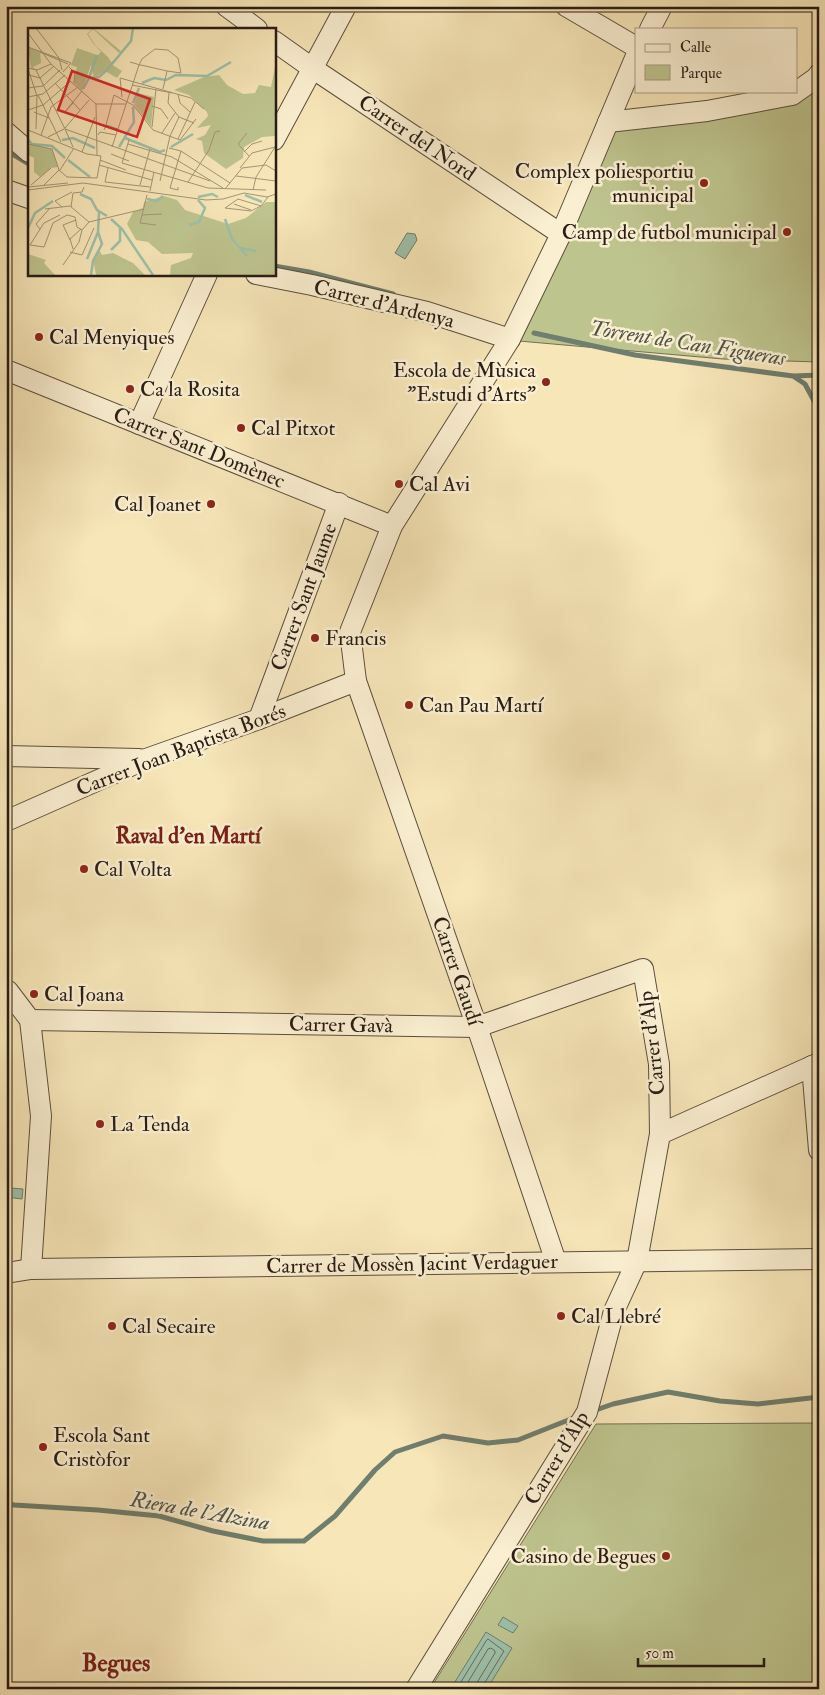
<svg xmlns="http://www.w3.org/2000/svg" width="825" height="1695" font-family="'IM FELL Double Pica',serif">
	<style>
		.green { fill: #bec48e; stroke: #737052 }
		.water { fill: #9ec0a9; stroke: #6f7e6e }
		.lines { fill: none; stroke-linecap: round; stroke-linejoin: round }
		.shore { stroke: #636e5f; stroke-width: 1 }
		.stream { stroke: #6f7e6e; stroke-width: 5 }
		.minor-casing { stroke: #5c4e3e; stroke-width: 22 }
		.minor { stroke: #faefd1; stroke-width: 20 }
		.poi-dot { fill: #8f2418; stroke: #faefd1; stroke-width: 2 }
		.labels { text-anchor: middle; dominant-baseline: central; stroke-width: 5; stroke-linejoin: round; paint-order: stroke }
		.street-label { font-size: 21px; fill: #281c15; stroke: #faefd1 }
		.poi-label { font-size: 21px; fill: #281c15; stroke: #faefd1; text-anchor: start }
		.water-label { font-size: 22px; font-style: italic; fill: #515549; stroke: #faefd1 }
		.neighbourhood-label { font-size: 22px; font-weight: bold; fill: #7a1f14; stroke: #faefd1 }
		.quarter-label { font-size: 24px; font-weight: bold; fill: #7a1f14; stroke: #faefd1 }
		.inset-river { fill: none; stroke: #9ec0a9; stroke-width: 2.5 }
		.inset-road { fill: none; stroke: #a49577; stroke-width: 1 }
		.view { fill: #d62828; fill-opacity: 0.15; stroke: #d62828; stroke-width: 2.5 }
		.inset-edge { fill: none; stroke: #281c15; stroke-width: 2.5 }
	</style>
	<rect width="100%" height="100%" fill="#f7e6b8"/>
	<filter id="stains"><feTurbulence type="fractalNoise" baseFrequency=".004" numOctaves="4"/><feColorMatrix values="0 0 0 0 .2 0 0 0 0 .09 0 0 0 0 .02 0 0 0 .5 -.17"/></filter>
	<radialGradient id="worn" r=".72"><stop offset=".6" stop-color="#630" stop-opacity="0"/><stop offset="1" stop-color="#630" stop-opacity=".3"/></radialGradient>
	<g class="green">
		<polygon points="819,86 819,362 723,359 519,341 612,130"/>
		<polygon points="819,1423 819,1689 430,1689 596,1424"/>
	</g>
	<g class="water">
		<polygon points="407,233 415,234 417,240 405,259 395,253"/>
		<polygon points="6,1184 10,1185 11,1188 23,1189 22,1199 6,1197"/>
		<polygon points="503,1617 518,1626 513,1633 498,1625"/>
		<polygon points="486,1632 512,1648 487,1689 460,1689 453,1685"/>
	</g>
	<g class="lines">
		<g class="shore">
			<polyline points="462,1689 461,1682 486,1641 488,1639 504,1651 484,1684 483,1689"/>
			<polyline points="468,1689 468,1682 488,1649 491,1648 495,1651 495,1653 478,1681 477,1689"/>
		</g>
		<g class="stream">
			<polyline points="6,150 29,164"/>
			<polyline points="274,266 309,272 393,294"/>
			<polyline points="534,333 635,355 793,376 805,384 819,410"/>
			<polyline points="794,376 819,375"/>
			<polyline points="593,1411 613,1404 668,1392 720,1401 758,1404 819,1397"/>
			<polyline points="6,1503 14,1505 98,1510 159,1516 213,1531 263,1541 304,1541 335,1516 375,1470 395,1452 443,1436 488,1443 518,1440 576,1417"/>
		</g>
		<g class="minor-casing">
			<g id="minor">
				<polyline points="226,6 257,29"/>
				<polyline points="566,6 636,47"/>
				<polyline points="650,29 662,6"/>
				<polyline points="274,41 312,68 561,234"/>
				<polyline points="608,122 707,111 792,95 816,78 819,74"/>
				<polyline points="6,132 29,152"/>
				<polyline points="274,140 346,6"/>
				<polyline points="6,190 29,198"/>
				<polyline points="256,274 312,285 427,312 510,339"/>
				<polyline points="6,370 392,526"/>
				<polyline points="139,424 207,274"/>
				<polyline points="259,719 339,503"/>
				<polyline points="6,756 139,759"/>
				<polyline points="6,821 146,759 259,719 356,681"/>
				<polyline points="6,991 8,991 30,1020 41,1116 31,1269"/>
				<polyline points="30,1020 477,1027 643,969 659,1064 660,1134 637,1261 614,1311 587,1412 416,1689"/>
				<polyline points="812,1066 819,1150"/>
				<polyline points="660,1134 819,1063"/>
				<polyline points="556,1262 477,1027 356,681 350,632 392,526 510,339 561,234 636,56"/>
				<polyline points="6,1273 31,1269 819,1259"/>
			</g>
		</g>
		<use href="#minor" class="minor"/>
	</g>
	<g class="poi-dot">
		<circle cx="704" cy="183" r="5"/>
		<circle cx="787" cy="232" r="5"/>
		<circle cx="39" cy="337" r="5"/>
		<circle cx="546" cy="382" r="5"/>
		<circle cx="130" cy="389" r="5"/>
		<circle cx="241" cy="428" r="5"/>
		<circle cx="399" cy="484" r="5"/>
		<circle cx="211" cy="504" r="5"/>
		<circle cx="315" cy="638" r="5"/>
		<circle cx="409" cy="705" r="5"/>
		<circle cx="84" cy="869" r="5"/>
		<circle cx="34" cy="994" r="5"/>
		<circle cx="100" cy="1124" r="5"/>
		<circle cx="561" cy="1316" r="5"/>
		<circle cx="112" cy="1326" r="5"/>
		<circle cx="43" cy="1447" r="5"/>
		<circle cx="666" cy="1556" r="5"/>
	</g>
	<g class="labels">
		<g class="street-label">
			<text transform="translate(417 138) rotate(34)">Carrer del Nord</text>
			<text transform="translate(384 304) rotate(14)">Carrer d'Ardenya</text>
			<text transform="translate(199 448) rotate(22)">Carrer Sant Domènec</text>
			<text transform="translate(304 597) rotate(-70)">Carrer Sant Jaume</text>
			<text transform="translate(181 750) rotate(-21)">Carrer Joan Baptista Borés</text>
			<text transform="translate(457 971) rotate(71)">Carrer Gaudí</text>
			<text transform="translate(341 1025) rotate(1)">Carrer Gavà</text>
			<text transform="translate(652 1043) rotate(-97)">Carrer d'Alp</text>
			<text transform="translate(412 1264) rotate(-1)">Carrer de Mossèn Jacint Verdaguer</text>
			<text transform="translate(557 1458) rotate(-59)">Carrer d'Alp</text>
		</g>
		<g class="poi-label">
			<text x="694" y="171" text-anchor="end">Complex poliesportiu<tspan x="694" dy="24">municipal</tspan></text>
			<text x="777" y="232" text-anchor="end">Camp de futbol municipal</text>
			<text x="49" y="337">Cal Menyiques</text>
			<text x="536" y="370" text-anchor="end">Escola de Mùsica<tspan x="536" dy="24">"Estudi d'Arts"</tspan></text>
			<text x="140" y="389">Ca la Rosita</text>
			<text x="251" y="428">Cal Pitxot</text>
			<text x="409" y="484">Cal Avi</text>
			<text x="201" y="504" text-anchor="end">Cal Joanet</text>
			<text x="325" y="638">Francis</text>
			<text x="419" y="705">Can Pau Martí</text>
			<text x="94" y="869">Cal Volta</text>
			<text x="44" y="994">Cal Joana</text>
			<text x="110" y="1124">La Tenda</text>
			<text x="571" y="1316">Cal Llebré</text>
			<text x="122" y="1326">Cal Secaire</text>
			<text x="53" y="1435">Escola Sant<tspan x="53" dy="24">Cristòfor</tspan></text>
			<text x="656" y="1556" text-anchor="end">Casino de Begues</text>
		</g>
		<g class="water-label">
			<text transform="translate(688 343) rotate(9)">Torrent de Can Figueras</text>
			<text transform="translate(200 1511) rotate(10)">Riera de l'Alzina</text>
		</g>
		<g class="neighbourhood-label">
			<text x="188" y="836">Raval d'en Martí</text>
		</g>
		<g class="quarter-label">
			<text x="116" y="1663">Begues</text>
		</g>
	</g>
	<g transform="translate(28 28)">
		<rect width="248" height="248" fill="#f7e6b8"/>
		<path d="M65,0L93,23L91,25L65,1L60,6L68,18L80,29L83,34L86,32L83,36L94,43L89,50L77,43L66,50L63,37L54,63L46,55L49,39L43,37L49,20L69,27L68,29L73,24L65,15L59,6ZM0,19L12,24L13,35L5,39L8,42L3,40ZM247,39V108L234,109L216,119L215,130L198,141L176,125L174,113L168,111L177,107L183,97L169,100L180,88L179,84L161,67L146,62L176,49L191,47L199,57L215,66L227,65L231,57L243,59ZM110,65L126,69L123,98L106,77ZM2,116L24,121L30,139L23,140L12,149L6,144V130L0,127ZM136,168L149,172L157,182L200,196L218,190L238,174H247V247H142L143,237L163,230L165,225L134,226L120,214L108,212L99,196L105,184L115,180L116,174ZM71,222L74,227L85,225L105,235L117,247H68L65,231ZM0,226L18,232L16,235L27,247H0Z" fill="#bec48e"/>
		<path class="inset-river" d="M61,50L69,27M114,55L126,50L138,52L148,47L179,48L203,34M55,61L61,50L71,49L79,42L103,13L105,0M105,75L111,60M97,110L132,124L137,122M0,112L4,116L24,118L37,130M34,112L45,110L67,120M91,119L106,94L105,79M143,119L165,106M40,132L62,149M52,166L63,171L69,182L79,188M217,167L234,174M170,169L184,166L190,169M119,171L129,173L135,168M83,191L94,201L125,247M197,191L204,211L219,228M161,197L171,194L177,180L170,172M0,200L7,185L25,173M212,220L228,223M83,222L92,213V200M59,231L70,204M63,247L65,233L74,216L70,204L71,184"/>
		<path class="inset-road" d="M8,0L31,30L34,42M0,5L23,36L68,76M0,19L43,35L35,44M12,24L40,36M41,39L47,45L46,55M0,40L9,42L23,36M0,41L9,68L8,101M8,42L37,101L182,153M1,47L12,50L26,38M27,55L52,82M104,57L144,65M0,60L15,58L32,42M135,61L139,43M141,65L140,75L151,89L166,95M150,66L152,75L162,84M10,67L33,114M0,69L15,66L37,47M94,69L92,50L163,70L176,81M45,75L36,85L54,63M68,76L69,127M68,76H98M124,78L133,81L140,91M23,79L50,59M0,82L15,77L43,53M6,84L21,90M47,88L65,94M78,97L86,67L105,77L125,102L152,112L168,91M124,99L128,61M37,100L61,72M37,101L45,119M0,102L59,126L73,128L69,150L39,149L31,142L24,121L0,116M76,102L78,97L90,101M134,105L147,85M219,105L210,116L221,128M13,107L23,79M70,107L72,104L88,107M20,109L36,101M150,111L167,74M101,112L94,135L180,160L238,162M100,116L144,129L195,160M84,119L111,37L114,31L127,21L140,22L150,30L153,45L139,43L113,37H111L109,36L102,34M141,120L153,123L202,155M54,124L67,89M216,124L224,116L234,113M83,126L101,133M72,132L98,142M71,137L124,152M80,140L77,154L122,159M212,140L224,125L247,119M32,142L46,120M208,148L248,153M132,153L142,108L151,89M160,154L181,122L187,104L192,103M3,157L23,140M16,157L31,142M112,157L122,121M0,159L40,155M150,159V162L142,160L153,123M197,161L214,140L238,137L248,143M0,162L55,155L178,172L195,171L216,165L239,169L248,166M225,162L228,149L247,119M122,163L126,144M119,167L112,195L128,197M206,176L223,182M233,178L210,171L197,180L223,183L233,178L240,169M34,179L27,173L44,164M43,179L45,165L54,164L56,159M17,181L42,178L61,194M32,187L16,195L2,217L16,219L25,195L39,187L47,189L49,199L54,202M114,187L134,186M12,201L8,196L22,180M42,212L35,197L48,192M45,221L42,211L53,201M42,224L54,227L66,200M35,237L51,214L54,202L61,194L116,181"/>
		<path class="view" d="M44,43L122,71L109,109L30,82Z"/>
		<rect width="248" height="248" class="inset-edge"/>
	</g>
	<rect width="825" height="1695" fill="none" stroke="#f7e6b8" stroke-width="25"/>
	<rect x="8" y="8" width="810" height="1680" fill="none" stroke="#281c15" stroke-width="2.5"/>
	<rect x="12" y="12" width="800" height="1670" fill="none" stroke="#281c15"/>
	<rect x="635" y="28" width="162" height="65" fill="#faefd1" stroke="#a69b86"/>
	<rect x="645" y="44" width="25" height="8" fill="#faefd1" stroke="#a69b86"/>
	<text x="680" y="52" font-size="15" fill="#281c15">Calle</text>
	<rect x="645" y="65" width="25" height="15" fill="#bec48e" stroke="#a69b86"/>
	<text x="680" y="78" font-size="15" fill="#281c15">Parque</text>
	<path d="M638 1658v8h126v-8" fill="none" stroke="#281c15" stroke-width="2.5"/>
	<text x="645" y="1658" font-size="15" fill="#281c15" stroke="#faefd1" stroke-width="4" paint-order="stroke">50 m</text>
	<rect width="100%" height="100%" filter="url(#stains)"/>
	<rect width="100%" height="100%" fill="url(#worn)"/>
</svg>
